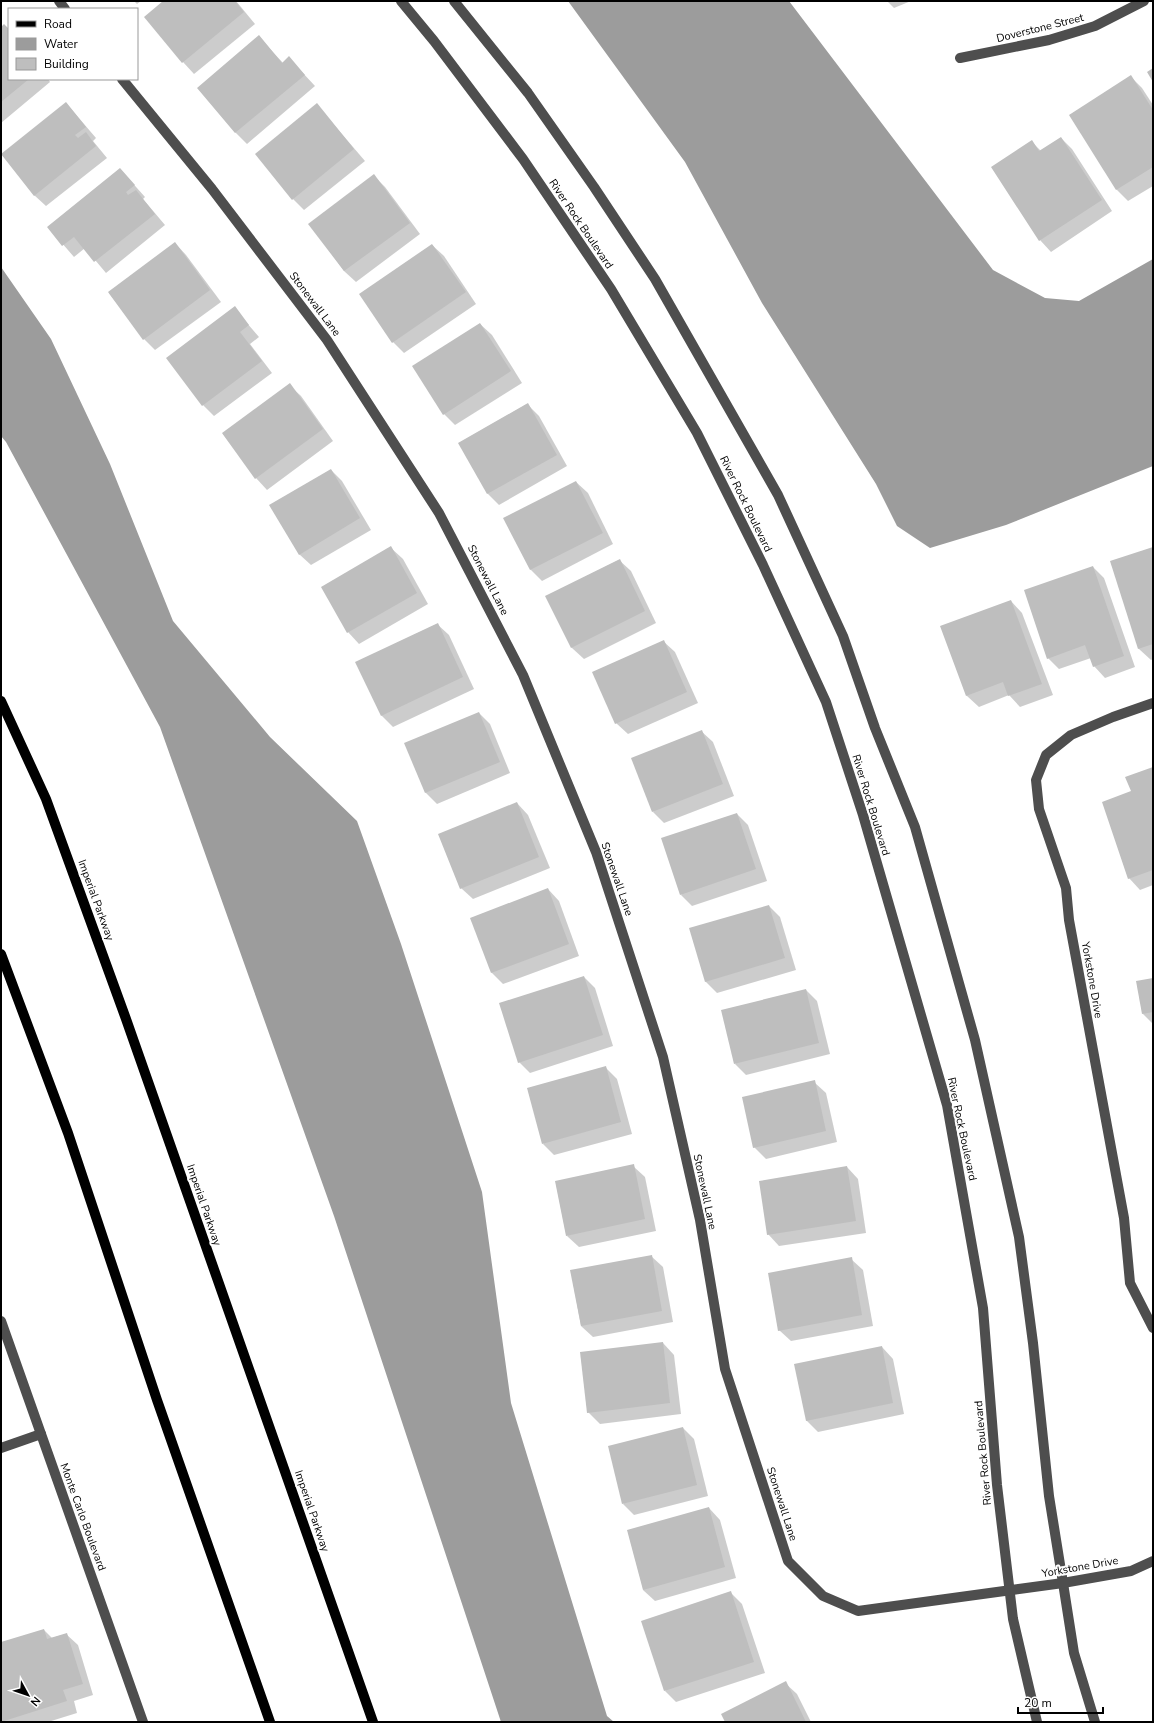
<svg xmlns="http://www.w3.org/2000/svg" width="1154" height="1723" font-family="'Nunito Sans',sans-serif">
	<style>
		.water { fill: #9c9c9c }
		.shadow { fill: #0003 }
		.building { fill: #bebebe }
		.lines { fill: none; stroke-linecap: round; stroke-linejoin: round }
		.minor { stroke: #4e4e4e; stroke-width: 10 }
		.major { stroke: #000; stroke-width: 10 }
		.labels { text-anchor: middle; dominant-baseline: central; stroke-width: 4; stroke-linejoin: round; paint-order: stroke }
		.street-label { font-size: 11px; fill: #000; stroke: #fff }
	</style>
	<rect width="100%" height="100%" fill="#fff"/>
	<g class="water">
		<polygon points="568,1 789,1 993,270 1045,298 1079,301 1153,259 1153,466 1006,525 930,548 897,526 876,484 762,303 685,162"/>
		<polygon points="1,267 51,339 110,464 173,621 270,737 357,821 401,944 482,1192 511,1403 607,1716 614,1722 501,1722 334,1216 160,727 6,442 1,436"/>
	</g>
	<g class="shadow">
		<polygon points="134,1 141,1 137,4"/>
		<polygon points="165,1 236,1 255,24 194,74 183,62"/>
		<polygon points="887,1 911,1 894,8"/>
		<polygon points="1,28 9,30 9,79 48,79 50,82 1,123"/>
		<polygon points="259,37 283,63 289,58 315,86 247,144 235,132"/>
		<polygon points="1131,77 1142,88 1153,105 1153,186 1128,201 1117,190 1070,115"/>
		<polygon points="66,103 96,138 93,141 107,158 46,206 34,195"/>
		<polygon points="317,105 365,161 304,210 293,199"/>
		<polygon points="1061,138 1072,149 1112,211 1051,252 1040,240 1031,141 1041,151"/>
		<polygon points="120,169 145,197 143,199 165,225 106,273 85,248 74,257 48,227"/>
		<polygon points="374,176 385,187 420,234 356,282 344,271 310,224"/>
		<polygon points="175,243 186,255 221,302 155,350 144,339 109,293"/>
		<polygon points="432,245 444,256 476,304 404,353 393,342"/>
		<polygon points="234,308 259,337 250,344 272,373 214,416 203,405"/>
		<polygon points="480,324 492,335 522,383 455,425 444,414"/>
		<polygon points="289,385 301,396 333,441 267,490 256,478 223,434"/>
		<polygon points="527,404 539,416 567,466 499,505 488,494 459,443"/>
		<polygon points="331,470 342,481 371,530 311,565 299,554"/>
		<polygon points="576,482 588,493 613,544 542,581 530,569"/>
		<polygon points="391,548 403,559 428,604 359,644 348,632"/>
		<polygon points="1153,548 1153,659 1151,660 1139,649 1111,562"/>
		<polygon points="619,560 631,571 656,623 584,659 572,648 547,596"/>
		<polygon points="1093,567 1104,578 1135,667 1105,678 1094,666 1091,658 1059,669 1048,658"/>
		<polygon points="1011,601 1022,613 1053,695 1020,707 1009,695 979,707 967,696 942,627"/>
		<polygon points="437,624 449,635 474,689 393,727 382,716 357,662"/>
		<polygon points="663,641 675,652 698,703 628,734 616,723"/>
		<polygon points="479,713 490,724 510,773 437,804 426,793 406,743"/>
		<polygon points="701,731 713,742 734,796 664,823 653,812"/>
		<polygon points="1153,768 1153,885 1140,890 1129,878 1132,792"/>
		<polygon points="517,803 528,815 550,868 473,899 461,888"/>
		<polygon points="737,814 748,825 767,881 692,906 681,895"/>
		<polygon points="548,889 559,901 579,956 503,984 492,973 472,918"/>
		<polygon points="769,906 780,917 796,970 717,993 706,982 691,929"/>
		<polygon points="584,977 595,988 613,1046 530,1073 519,1062"/>
		<polygon points="1153,979 1153,1024 1143,1014"/>
		<polygon points="806,990 817,1001 830,1054 746,1075 735,1064"/>
		<polygon points="605,1067 617,1079 632,1134 554,1155 543,1144"/>
		<polygon points="814,1082 826,1093 837,1142 766,1159 754,1147"/>
		<polygon points="633,1166 645,1177 656,1231 579,1247 567,1236"/>
		<polygon points="847,1167 858,1179 866,1233 779,1246 768,1234"/>
		<polygon points="651,1256 663,1267 673,1322 593,1337 581,1326 571,1271"/>
		<polygon points="851,1259 863,1270 873,1326 791,1341 779,1330"/>
		<polygon points="663,1343 674,1355 681,1414 600,1424 588,1412"/>
		<polygon points="882,1347 893,1359 904,1414 818,1432 806,1420"/>
		<polygon points="683,1428 694,1439 708,1496 634,1515 623,1504"/>
		<polygon points="709,1508 720,1520 736,1578 655,1601 643,1590"/>
		<polygon points="731,1593 742,1604 765,1673 676,1702 665,1691"/>
		<polygon points="44,1630 52,1638 66,1634 78,1645 93,1695 74,1701 77,1713 48,1722 1,1722 1,1643"/>
		<polygon points="785,1683 797,1694 811,1722 726,1722"/>
	</g>
	<g class="building">
		<polygon points="163,1 235,1 244,12 182,63 144,17"/>
		<polygon points="4,24 9,29 9,79 29,79 1,102 1,27"/>
		<polygon points="259,35 282,63 289,56 305,75 235,133 197,88"/>
		<polygon points="1153,68 1153,82 1147,72"/>
		<polygon points="1131,75 1153,110 1153,167 1116,190 1069,115"/>
		<polygon points="66,102 86,127 75,135 78,138 86,132 96,146 34,196 1,154"/>
		<polygon points="317,103 354,149 292,200 255,154"/>
		<polygon points="1061,137 1102,200 1039,241 991,167 1032,140 1039,151"/>
		<polygon points="120,168 135,185 126,192 128,195 136,190 155,214 94,262 74,237 62,246 47,227"/>
		<polygon points="374,174 410,223 344,271 308,224"/>
		<polygon points="175,242 210,290 143,340 108,292"/>
		<polygon points="432,244 466,292 392,343 359,294"/>
		<polygon points="235,306 249,325 240,332 262,361 202,406 166,358"/>
		<polygon points="480,323 511,371 443,415 412,366"/>
		<polygon points="290,383 323,429 255,479 222,433"/>
		<polygon points="528,403 557,455 487,494 458,443"/>
		<polygon points="331,469 360,518 299,555 269,505"/>
		<polygon points="576,481 603,533 530,570 503,518"/>
		<polygon points="391,546 417,593 347,633 321,587"/>
		<polygon points="1153,547 1153,644 1138,649 1110,561"/>
		<polygon points="620,559 645,611 571,648 545,596"/>
		<polygon points="1093,566 1124,656 1093,667 1085,645 1047,659 1024,590"/>
		<polygon points="1011,600 1042,684 1008,696 1003,682 966,696 940,626"/>
		<polygon points="438,623 463,677 381,716 355,662"/>
		<polygon points="664,640 687,692 615,724 592,672"/>
		<polygon points="479,712 500,762 425,793 404,743"/>
		<polygon points="702,730 723,784 652,812 631,758"/>
		<polygon points="1153,767 1153,870 1128,879 1102,802 1131,791 1125,777"/>
		<polygon points="517,802 539,857 460,889 438,834"/>
		<polygon points="737,813 756,869 680,895 661,838"/>
		<polygon points="548,888 569,944 491,973 470,918"/>
		<polygon points="769,905 785,958 705,982 689,928"/>
		<polygon points="584,976 603,1035 518,1063 499,1003"/>
		<polygon points="1153,978 1153,1012 1142,1014 1136,981"/>
		<polygon points="806,989 819,1043 734,1064 721,1010"/>
		<polygon points="606,1066 621,1122 542,1144 527,1088"/>
		<polygon points="815,1080 826,1131 753,1148 742,1097"/>
		<polygon points="634,1164 645,1219 566,1236 555,1181"/>
		<polygon points="847,1166 856,1221 767,1235 759,1181"/>
		<polygon points="652,1255 662,1311 581,1326 570,1270"/>
		<polygon points="852,1257 862,1315 778,1331 768,1273"/>
		<polygon points="663,1342 670,1403 587,1413 580,1352"/>
		<polygon points="882,1346 893,1403 806,1421 794,1364"/>
		<polygon points="683,1427 697,1485 622,1504 608,1446"/>
		<polygon points="709,1507 725,1567 643,1590 627,1530"/>
		<polygon points="731,1591 754,1662 664,1691 641,1621"/>
		<polygon points="44,1629 47,1639 67,1633 83,1684 63,1690 67,1701 1,1722 1,1642"/>
		<polygon points="786,1681 806,1722 725,1722 721,1714"/>
	</g>
	<g class="lines">
		<g class="minor">
			<polyline points="59,1 65,9"/>
			<polyline points="401,1 434,41 523,159 611,289 697,433 763,565 826,702 863,815 947,1105 983,1308 997,1485 1013,1619 1037,1722"/>
			<polyline points="454,1 528,93 594,187 655,279 778,495 843,636 875,728 915,827 975,1040 1019,1237 1033,1343 1049,1496 1063,1583 1074,1653 1095,1722"/>
			<polyline points="960,58 1049,40 1095,26 1144,1"/>
			<polyline points="122,79 212,189 327,340 439,513 523,675 596,852 663,1057 700,1220 725,1369 788,1561 823,1596 858,1611 1063,1583 1131,1571 1153,1561"/>
			<polyline points="1153,703 1113,717 1071,735 1046,755 1036,780 1039,809 1066,888 1069,920 1124,1218 1130,1283 1153,1328"/>
			<polyline points="1,1321 143,1722"/>
			<polyline points="1,1448 41,1434"/>
		</g>
		<g class="major">
			<polyline points="1,701 46,799 126,1019 373,1722"/>
			<polyline points="1,954 68,1133 157,1400 270,1722"/>
		</g>
	</g>
	<g class="labels">
		<g class="street-label">
			<text transform="translate(1040 28) rotate(-14)">Doverstone Street</text>
			<text transform="translate(581 224) rotate(56)">River Rock Boulevard</text>
			<text transform="translate(315 304) rotate(53)">Stonewall Lane</text>
			<text transform="translate(746 504) rotate(64)">River Rock Boulevard</text>
			<text transform="translate(488 580) rotate(63)">Stonewall Lane</text>
			<text transform="translate(871 805) rotate(73)">River Rock Boulevard</text>
			<text transform="translate(617 879) rotate(71)">Stonewall Lane</text>
			<text transform="translate(96 900) rotate(70)">Imperial Parkway</text>
			<text transform="translate(1092 980) rotate(80)">Yorkstone Drive</text>
			<text transform="translate(962 1129) rotate(78)">River Rock Boulevard</text>
			<text transform="translate(705 1192) rotate(78)">Stonewall Lane</text>
			<text transform="translate(204 1205) rotate(71)">Imperial Parkway</text>
			<text transform="translate(983 1453) rotate(-95)">River Rock Boulevard</text>
			<text transform="translate(782 1504) rotate(72)">Stonewall Lane</text>
			<text transform="translate(312 1511) rotate(71)">Imperial Parkway</text>
			<text transform="translate(83 1517) rotate(70)">Monte Carlo Boulevard</text>
			<text transform="translate(1080 1567) rotate(-10)">Yorkstone Drive</text>
		</g>
	</g>
	<rect width="1154" height="1723" fill="none" stroke="#000000" stroke-width="4"/>
	<rect x="8" y="8" width="130" height="72" fill="#ffffff" stroke="#999999"/>
	<rect x="16" y="21" width="20" height="6" fill="#000000" stroke="#999999"/>
	<text x="44" y="28" font-size="12" fill="#000000">Road</text>
	<rect x="16" y="38" width="20" height="12" fill="#9c9c9c" stroke="#999999"/>
	<text x="44" y="48" font-size="12" fill="#000000">Water</text>
	<rect x="16" y="58" width="20" height="12" fill="#bebebe" stroke="#999999"/>
	<text x="44" y="68" font-size="12" fill="#000000">Building</text>
	<g transform="translate(28 1695) rotate(130)" stroke="#ffffff" stroke-width="3" paint-order="stroke">
	<path d="M0-3L7 15L0 10L-7 15Z" fill="#000000"/>
	<text y="-6" font-size="11" font-weight="bold" text-anchor="middle" fill="#000000">N</text>
	</g>
	<path d="M1018 1707v6h85v-6" fill="none" stroke="#000000" stroke-width="2"/>
	<text x="1024" y="1707" font-size="12" fill="#000000" stroke="#ffffff" stroke-width="3" paint-order="stroke">20 m</text>
</svg>
